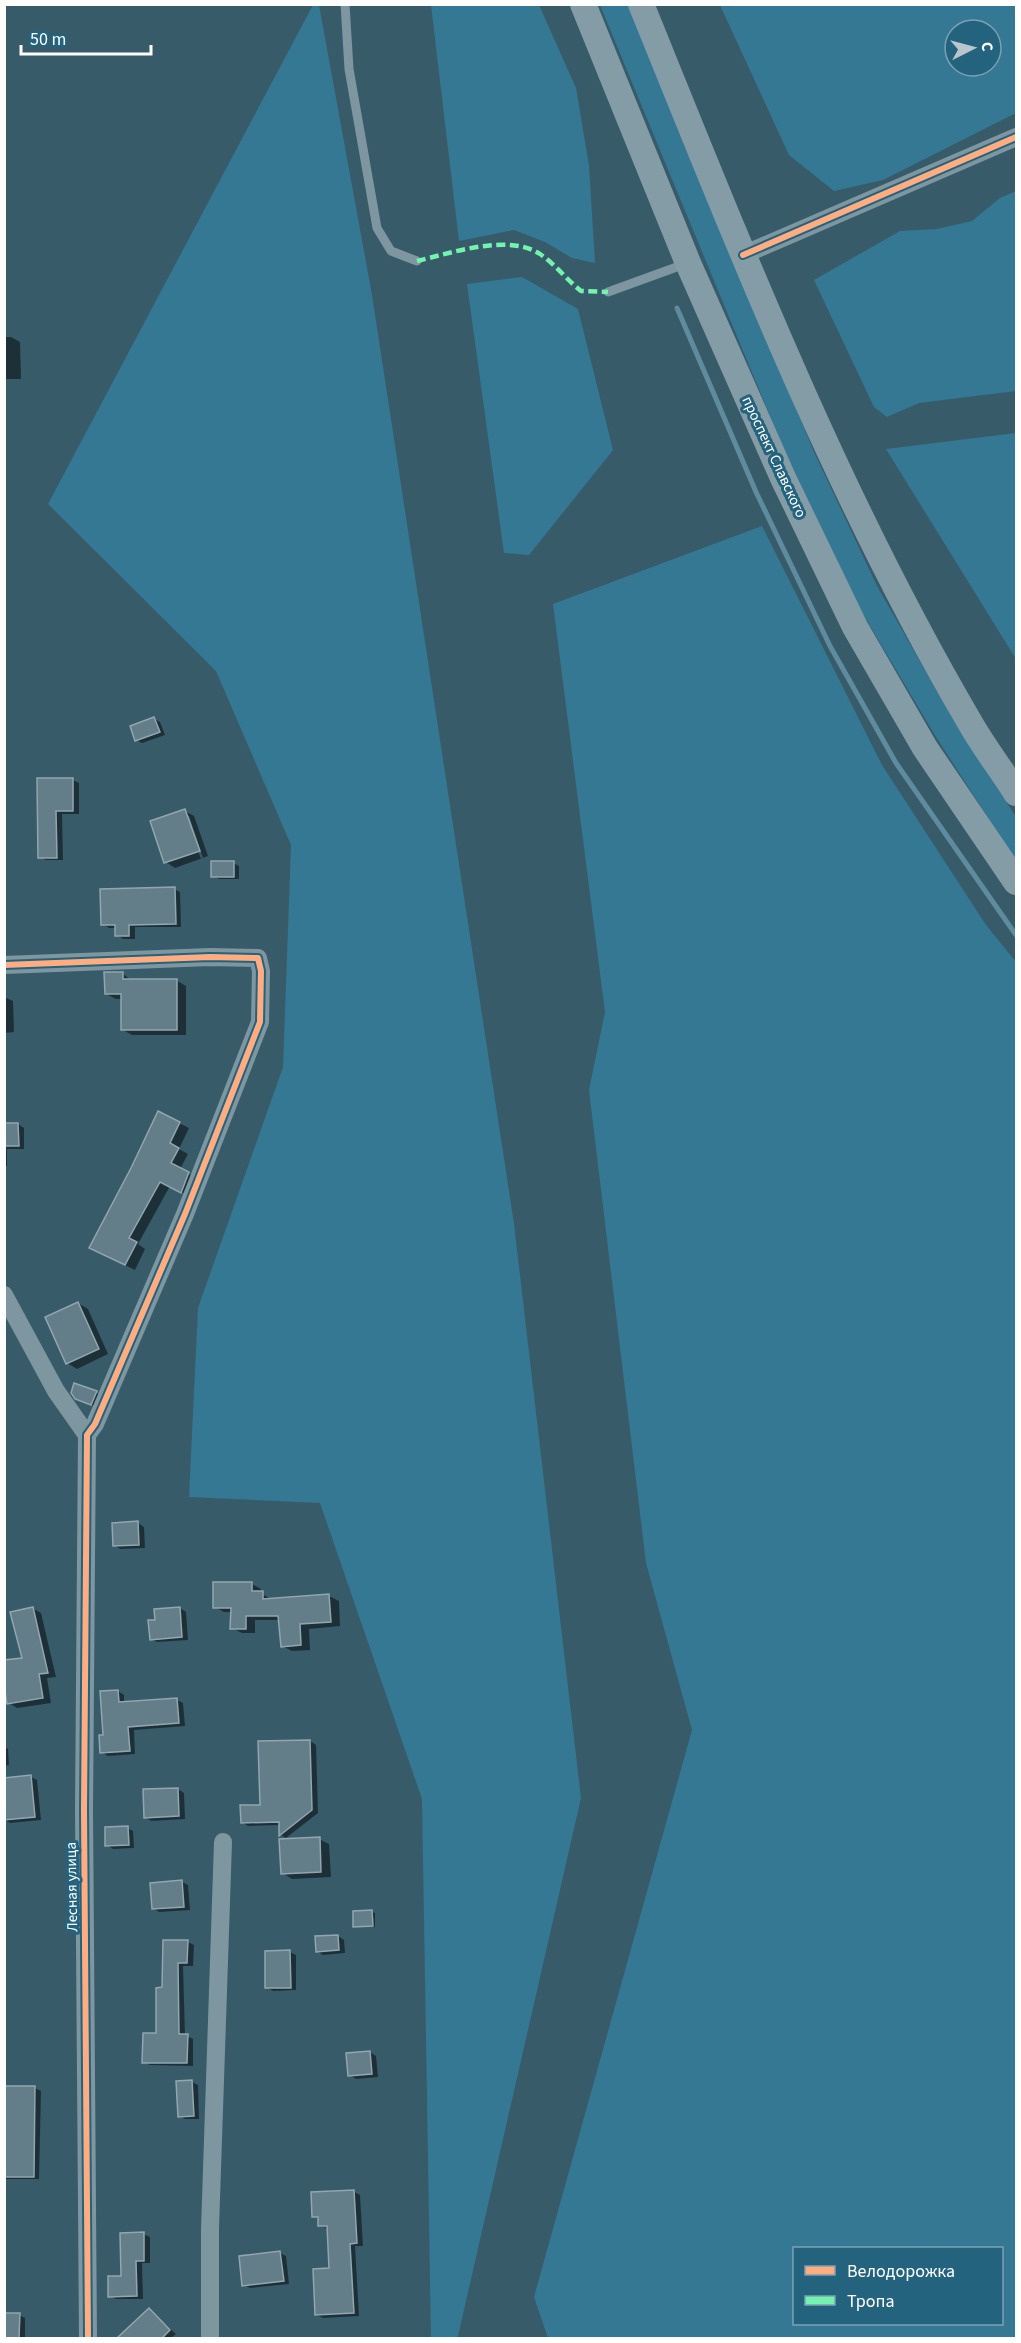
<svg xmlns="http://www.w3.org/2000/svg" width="1021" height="2343" font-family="'Source Sans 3',sans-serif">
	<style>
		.green { fill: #357894; fill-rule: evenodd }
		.shadow { fill: #0007; fill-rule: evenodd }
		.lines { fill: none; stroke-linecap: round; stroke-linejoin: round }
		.stream { stroke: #5e8b9d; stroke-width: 5 }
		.building { fill: #647e89; stroke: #91a6af; stroke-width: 1.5 }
		.lane { stroke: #7e96a0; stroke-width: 9 }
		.street { stroke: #7e96a0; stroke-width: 18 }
		.secondary { stroke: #849ca6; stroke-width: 26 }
		.quiet { stroke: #73f3ae; stroke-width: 4.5; stroke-dasharray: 9 4.5; stroke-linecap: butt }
		.cycleway-casing { stroke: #24637e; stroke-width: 10 }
		.cycleway { stroke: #ffac80; stroke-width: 6 }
		.labels { text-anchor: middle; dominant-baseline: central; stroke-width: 6; stroke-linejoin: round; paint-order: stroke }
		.street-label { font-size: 15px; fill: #fff; stroke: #24637e }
	</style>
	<rect width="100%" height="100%" fill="#385b6a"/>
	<g class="green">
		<polygon points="313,5 319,5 372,295 514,1224 581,1798 458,2336 455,2338 431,2338 422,1799 320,1503 189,1497 198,1308 283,1067 291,845 216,671 48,504"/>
		<polygon points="431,5 539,5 576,88 589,166 595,263 572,258 545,242 514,230 459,241"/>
		<polygon points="600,5 628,5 814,452 877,586 957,726 1016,817 1016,861 936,737 854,599 789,462"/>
		<path d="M720,5H1016V113L883,180L834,191L789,155ZM955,30H991V66H955Z"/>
		<polygon points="1016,191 1016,391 919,403 887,417 874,407 814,280 900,231 937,229 972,221 1000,198"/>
		<polygon points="522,277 578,309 613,450 529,555 504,553 467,284"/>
		<polygon points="1016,433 1016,659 886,449"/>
		<path d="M762,526L882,765L986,925L1016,962V2338H548L534,2297L692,1730L646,1563L589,1090L605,1012L553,604ZM794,2248H1002V2324H794Z"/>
	</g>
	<g class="shadow">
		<polygon points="4,337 11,337 20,342 21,379 4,379"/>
		<polygon points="154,719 160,722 165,735 142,743 136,740"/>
		<polygon points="38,780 73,780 79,783 79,814 62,814 63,860 46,860 40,857"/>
		<path d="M185,811L194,816L208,856L175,868L166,862ZM186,816H189L203,858L201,859Z"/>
		<polygon points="233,863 239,866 239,879 219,879 213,876"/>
		<polygon points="174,889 180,892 181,927 135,927 135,939 123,939 117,935 116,928 109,928 103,924"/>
		<polygon points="122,973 132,981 176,980 186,986 186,1035 132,1035 123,1030 122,999 116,999 106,994"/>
		<polygon points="4,997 13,1001 14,1032 4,1033"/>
		<polygon points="179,1123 189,1128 179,1149 188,1154 180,1169 198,1179 191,1197 170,1186 138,1244 145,1249 135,1270 100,1253 133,1169"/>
		<polygon points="4,1124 18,1124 24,1128 24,1149 7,1149 7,1166 4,1166"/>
		<polygon points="78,1303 88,1309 108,1354 77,1369 67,1363"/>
		<polygon points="96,1393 102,1396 97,1407 83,1401"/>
		<polygon points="138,1523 144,1527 145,1548 120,1549 114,1545"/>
		<polygon points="252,1584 261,1589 261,1593 272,1600 329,1596 339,1601 340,1626 309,1629 310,1650 292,1651 282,1646 280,1620 255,1620 255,1633 242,1633 232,1628 232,1612 224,1612 215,1607"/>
		<polygon points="32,1608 41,1613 56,1677 47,1678 51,1703 17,1708 9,1703 24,1659"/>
		<polygon points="180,1608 186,1612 188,1640 157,1642 151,1639 156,1621"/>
		<polygon points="118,1691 124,1695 124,1703 177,1700 183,1703 185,1726 134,1730 135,1754 108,1756 102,1752"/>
		<polygon points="310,1741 316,1745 318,1813 286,1838 281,1835 280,1825 248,1826 242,1822 261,1806"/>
		<polygon points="4,1747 8,1749 9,1765 4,1766"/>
		<polygon points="31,1777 37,1780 41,1820 10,1823 4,1819"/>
		<polygon points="178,1789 184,1793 185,1819 151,1821 145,1817"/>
		<polygon points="127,1828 133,1831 134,1848 113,1849 107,1845"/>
		<polygon points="319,1839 329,1844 331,1877 292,1879 283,1873"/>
		<polygon points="182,1882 188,1885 190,1910 159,1912 153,1908"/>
		<polygon points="372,1912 375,1913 375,1927 355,1926"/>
		<polygon points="338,1936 344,1940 345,1953 323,1955 317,1951"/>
		<polygon points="188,1942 194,1945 193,1966 183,1966 185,2035 193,2039 193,2066 150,2065 144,2062 158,2035 164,1989"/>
		<polygon points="290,1952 296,1955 296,1990 273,1991 267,1987"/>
		<polygon points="370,2052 376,2056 378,2077 356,2079 350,2075"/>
		<polygon points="192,2082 198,2085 199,2119 185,2119 179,2116"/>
		<polygon points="4,2087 35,2088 41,2091 39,2179 4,2179"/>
		<polygon points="354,2192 360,2195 363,2246 355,2246 359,2316 323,2318 317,2315 330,2270 328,2229 320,2225 320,2220 313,2216"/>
		<polygon points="143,2234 150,2237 150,2263 142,2263 143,2299 116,2299 110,2296 122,2277"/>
		<polygon points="280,2253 286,2256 289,2284 250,2288 244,2285"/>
		<polygon points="149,2310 176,2334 171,2338 131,2338 125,2333"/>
		<polygon points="4,2314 19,2315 25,2318 25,2338 4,2338"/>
	</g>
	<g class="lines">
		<polyline class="stream" points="677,308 756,492 830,646 896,763 1016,935"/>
	</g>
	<g class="building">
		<polygon points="154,717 160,732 135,741 130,726"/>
		<polygon points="37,778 73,778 73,811 56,811 57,858 38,858"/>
		<polygon points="185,809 200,851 164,863 150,821"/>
		<rect x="211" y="861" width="23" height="16"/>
		<polygon points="175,887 176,924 129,925 129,936 115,936 115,925 101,925 100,889"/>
		<polygon points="104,972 123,972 123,979 177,979 177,1030 121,1030 121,994 105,994"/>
		<polygon points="158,1111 180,1122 170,1143 179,1148 171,1163 189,1172 181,1193 160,1182 129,1238 137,1242 125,1265 89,1248 131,1168"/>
		<polygon points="4,1123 18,1123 19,1146 4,1146"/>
		<polygon points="78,1302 99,1349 66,1364 45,1317"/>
		<polygon points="74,1383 97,1391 91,1405 75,1399 71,1393"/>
		<polygon points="138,1521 139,1545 113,1546 112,1523"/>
		<polygon points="213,1582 252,1582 252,1591 263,1591 263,1599 329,1594 331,1622 300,1624 301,1645 281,1647 278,1616 246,1616 246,1629 230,1629 231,1608 213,1608"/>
		<polygon points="33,1607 48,1673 39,1674 43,1698 7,1704 4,1686 4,1660 22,1658 10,1612"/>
		<polygon points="180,1607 182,1637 150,1640 148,1620 155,1620 154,1609"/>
		<polygon points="118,1690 119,1702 177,1698 179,1723 128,1727 130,1751 100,1753 99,1735 103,1735 100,1691"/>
		<polygon points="310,1740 312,1810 279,1836 279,1822 241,1823 240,1805 260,1805 258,1741"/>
		<polygon points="31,1775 35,1817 4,1820 4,1778"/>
		<polygon points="178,1788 179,1816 144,1818 143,1789"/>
		<polygon points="128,1826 129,1845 105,1846 105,1827"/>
		<polygon points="320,1837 321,1872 281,1874 279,1839"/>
		<polygon points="182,1880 184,1907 152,1909 150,1883"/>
		<polygon points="372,1910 373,1926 353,1927 353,1911"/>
		<polygon points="338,1935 339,1950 316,1952 315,1936"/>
		<polygon points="163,1940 188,1940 187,1963 178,1963 179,2034 188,2034 187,2063 142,2063 143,2033 156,2033 156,1988 162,1987"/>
		<polygon points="290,1950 291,1988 265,1988 265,1951"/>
		<polygon points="370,2051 372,2074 348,2076 346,2053"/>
		<polygon points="192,2080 194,2116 178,2117 176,2081"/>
		<polygon points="4,2086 35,2086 34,2177 4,2177"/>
		<polygon points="354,2190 357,2243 350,2244 354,2313 315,2315 313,2269 329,2268 327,2226 318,2226 318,2217 312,2217 311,2192"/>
		<polygon points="144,2232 144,2261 136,2261 137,2296 108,2297 108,2276 121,2276 120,2233"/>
		<polygon points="280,2251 284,2281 242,2286 239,2256"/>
		<polygon points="149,2308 170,2330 162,2338 117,2338"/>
		<polygon points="4,2313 20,2313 19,2338 4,2338"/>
	</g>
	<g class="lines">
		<g class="lane">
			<polyline points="345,4 349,69 377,228 391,251 417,261"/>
			<polyline points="608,292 685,264"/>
		</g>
		<g class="street">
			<polyline points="743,255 1016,137"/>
			<polyline points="4,965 210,957 258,958 261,971 260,1022 185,1214 95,1424 87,1435"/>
			<polyline points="4,1295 56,1391 87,1435"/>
			<polyline points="87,1435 84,1810 88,2338"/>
			<polyline points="210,2338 210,2229 223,1842"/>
		</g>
		<g class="secondary">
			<polyline points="583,4 688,263 783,478 855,627 925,748 1016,882"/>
			<path d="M641,4C740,248 836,494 969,721C983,746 1001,769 1016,793"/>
		</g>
		<path class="quiet" d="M417,261C451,253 509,233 540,254C555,264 567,280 581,291L608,292"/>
		<g class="cycleway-casing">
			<g id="cycleway">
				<polyline points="743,255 1016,137"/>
				<polyline points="4,965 210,957 258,958 261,971 260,1022 185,1214 95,1424 87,1435 84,1810 88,2338"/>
			</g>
		</g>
		<use href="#cycleway" class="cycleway"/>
	</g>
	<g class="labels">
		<g class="street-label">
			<text transform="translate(774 457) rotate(65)">проспект Славского</text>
			<text transform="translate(72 1887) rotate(-91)">Лесная улица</text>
		</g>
	</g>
	<rect width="1021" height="2343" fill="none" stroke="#ffffff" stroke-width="12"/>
	<rect x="793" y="2247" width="210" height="78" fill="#24637e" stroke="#7ca1b2" stroke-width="1.5"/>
	<rect x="805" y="2266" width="30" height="9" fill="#ffac80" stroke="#7ca1b2" stroke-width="1.5"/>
	<text x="847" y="2277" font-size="18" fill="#ffffff">Велодорожка</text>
	<rect x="805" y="2296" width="30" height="9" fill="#73f3ae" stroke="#7ca1b2" stroke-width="1.5"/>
	<text x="847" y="2307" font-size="18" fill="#ffffff">Тропа</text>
	<g transform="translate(973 48) rotate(84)"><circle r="28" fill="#24637e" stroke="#7ca1b2" stroke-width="1.5"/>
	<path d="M0-4.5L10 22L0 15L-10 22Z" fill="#b9c6cb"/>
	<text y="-9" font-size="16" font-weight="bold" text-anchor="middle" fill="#ffffff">С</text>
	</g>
	<path d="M21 45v9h130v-9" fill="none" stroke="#ffffff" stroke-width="3"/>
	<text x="30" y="45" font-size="18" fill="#ffffff" stroke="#24637e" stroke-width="4.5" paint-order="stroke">50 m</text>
</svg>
